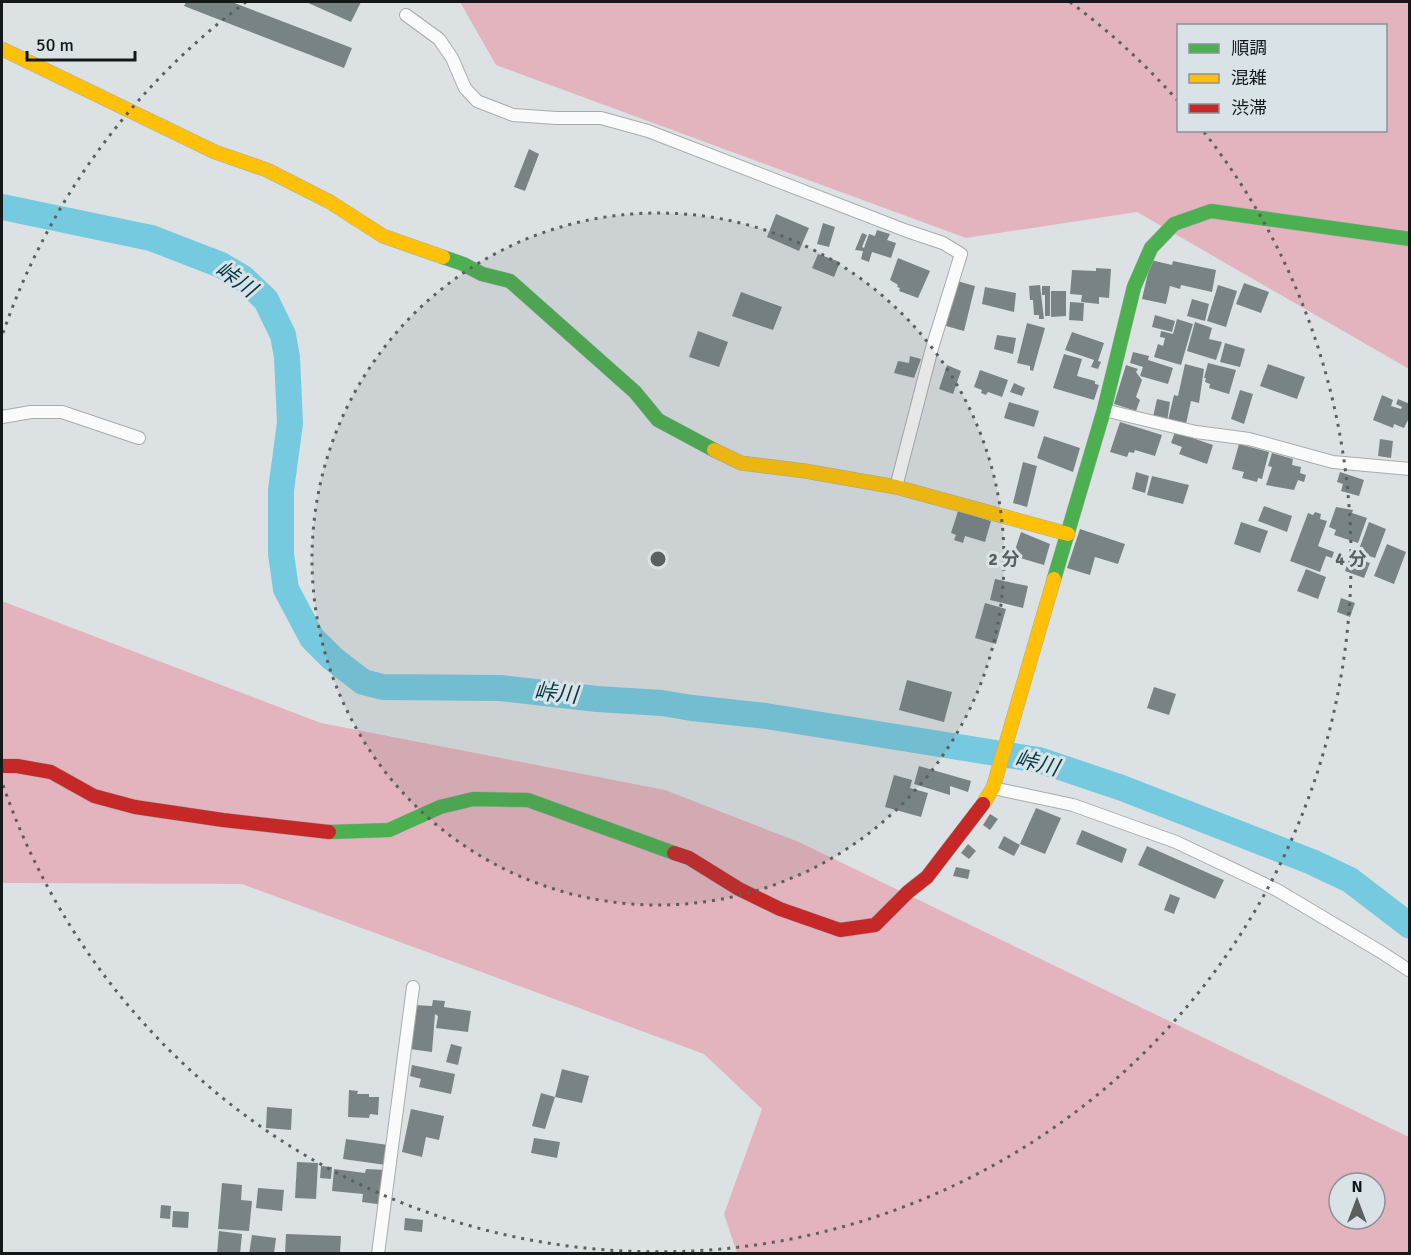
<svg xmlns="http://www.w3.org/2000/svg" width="1411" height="1255" font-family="Signika,'Noto Sans JP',sans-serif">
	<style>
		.forest { fill: #e4b4be; fill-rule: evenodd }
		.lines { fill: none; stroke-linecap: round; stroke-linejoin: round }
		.river { stroke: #76cae0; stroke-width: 26 }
		.building { fill: #798386 }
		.street-casing { stroke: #a7acad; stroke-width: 14 }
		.fast-casing { stroke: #a7acad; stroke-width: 15 }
		.slow-casing { stroke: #a7acad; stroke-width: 15 }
		.jam-casing { stroke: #a7acad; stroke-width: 15 }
		.street { stroke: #fafbfb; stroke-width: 12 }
		.fast { stroke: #4caf50; stroke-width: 14 }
		.slow { stroke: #ffc107; stroke-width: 14 }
		.jam { stroke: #c62828; stroke-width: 14 }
		.ring { fill: none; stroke: #5b5f60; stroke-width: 3; stroke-dasharray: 3 6 }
		.labels { text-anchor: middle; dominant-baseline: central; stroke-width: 6; stroke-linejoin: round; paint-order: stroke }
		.water-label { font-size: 22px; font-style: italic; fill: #003744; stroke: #d9e3e7 }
		.centre { fill: #5b5f60; stroke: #d9e3e7; stroke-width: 3 }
		.ring-label { font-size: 18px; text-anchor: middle; font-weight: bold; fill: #5b5f60; stroke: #d9e3e7; stroke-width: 6; stroke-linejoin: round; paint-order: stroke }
	</style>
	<rect width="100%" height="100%" fill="#dce2e4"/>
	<g class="forest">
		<path d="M460,2H1409V369L1137,212L966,238L496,65ZM1178,26H1386V130H1178Z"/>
		<path d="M2,601L321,723L665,790L799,842L1409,1137V1253H737L724,1214L762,1109L704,1054L242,884L2,883ZM1339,1183H1375V1219H1339Z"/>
	</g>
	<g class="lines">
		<polyline class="river" points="2,207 151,238 221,265 243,278 266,300 283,335 287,357 290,423 281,490 281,554 286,589 312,638 332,658 363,682 383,687 500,688 597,699 662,703 692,708 766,716 1039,760 1122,788 1312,862 1350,880 1410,926"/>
	</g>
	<g class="building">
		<polygon points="186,2 232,2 352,48 344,68 184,6"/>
		<polygon points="306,2 361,2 351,22"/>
		<polygon points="529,149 539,154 525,191 514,187"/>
		<polygon points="776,214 809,228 799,251 767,237"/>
		<polygon points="823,223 835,227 829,247 817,244"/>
		<polygon points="877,230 890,234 887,240 896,243 891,258 872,252 869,262 861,259 863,251 855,250 862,233 867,235 862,247 864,248 869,234 875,236"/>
		<polygon points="818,254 840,262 834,277 812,268"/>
		<polygon points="898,258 930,271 918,298 899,291 900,288 897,287 898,285 890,280"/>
		<polygon points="1151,260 1172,265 1173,261 1216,270 1212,292 1181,285 1180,289 1170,286 1166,304 1142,299"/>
		<polygon points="1096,268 1111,269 1109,298 1099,297 1099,304 1081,302 1082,295 1070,294 1072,270 1096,271"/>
		<polygon points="957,281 975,286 964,331 946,326"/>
		<polygon points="1244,283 1269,292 1261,313 1236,304"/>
		<polygon points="1040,285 1044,319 1039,319 1039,315 1034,315 1033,300 1030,300 1029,286"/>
		<polygon points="1218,285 1237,291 1226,327 1207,321"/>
		<polygon points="1042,286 1050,286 1050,316 1045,316 1045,295 1042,295"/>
		<polygon points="985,287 1016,293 1014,312 982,304"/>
		<polygon points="1051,291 1066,291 1066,316 1051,317"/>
		<polygon points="741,292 782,307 773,330 732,316"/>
		<polygon points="1192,299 1209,304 1205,321 1187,316"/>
		<polygon points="1070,302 1084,303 1083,321 1069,320"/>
		<polygon points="1155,315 1175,321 1172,332 1152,327"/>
		<polygon points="1177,319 1193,324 1181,365 1154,357 1158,344 1163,346 1165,338 1160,337 1161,331 1173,334"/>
		<polygon points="1195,322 1212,328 1209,339 1222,342 1216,360 1187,351"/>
		<polygon points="1027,323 1045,328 1033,371 1030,370 1030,366 1017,363"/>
		<polygon points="698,331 728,342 719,367 689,357"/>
		<polygon points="1072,332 1104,343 1098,361 1101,362 1098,369 1091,367 1094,360 1065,350"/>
		<polygon points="997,335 1016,338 1013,354 994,349"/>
		<polygon points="1225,343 1245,349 1240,367 1220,362"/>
		<polygon points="1133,352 1149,356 1148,360 1173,368 1168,384 1140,376 1143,367 1130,363"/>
		<polygon points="1064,354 1082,359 1077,376 1095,381 1095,384 1099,385 1094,400 1053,388"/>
		<polygon points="910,356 921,359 914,378 894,373 898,361 909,363"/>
		<polygon points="1208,363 1236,370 1229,394 1209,388 1210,384 1205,382 1206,378 1204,378"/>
		<polygon points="1185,364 1204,369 1199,403 1191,401 1186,424 1168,420 1174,395 1178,396"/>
		<polygon points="1268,364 1305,377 1297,399 1260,386"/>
		<polygon points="947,365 961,371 953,394 939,389"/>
		<polygon points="1126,365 1138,369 1136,372 1142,380 1136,397 1140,400 1136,411 1114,404"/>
		<polygon points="980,370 1008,380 1002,397 988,392 986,395 981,393 982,390 974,387"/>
		<polygon points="1014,383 1025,388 1022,396 1010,392"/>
		<polygon points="1240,390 1253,394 1244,424 1231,419"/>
		<polygon points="1382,395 1393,400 1391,406 1401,409 1402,407 1396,404 1398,399 1410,404 1410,416 1404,428 1394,424 1393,428 1373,420"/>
		<polygon points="1157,399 1170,402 1167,422 1153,417"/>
		<polygon points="1009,402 1039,411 1034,427 1004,418"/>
		<polygon points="1120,422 1162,435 1155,456 1135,450 1134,453 1129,452 1127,457 1110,452"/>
		<polygon points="1175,432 1213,445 1207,464 1179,454 1182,447 1171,443"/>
		<polygon points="1044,436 1080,448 1073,472 1037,458"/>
		<polygon points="1380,439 1393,441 1391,458 1378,456"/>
		<polygon points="1239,444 1269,452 1262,479 1258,478 1257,482 1242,478 1244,472 1232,469"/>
		<polygon points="1272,453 1293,459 1292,465 1301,467 1300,473 1306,475 1304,482 1298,480 1294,490 1266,485 1272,467 1268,466"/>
		<polygon points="1023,462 1037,466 1027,507 1013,503"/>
		<polygon points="1136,472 1149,476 1145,493 1132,489"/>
		<polygon points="1340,472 1364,480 1359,496 1341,491 1343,484 1337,482"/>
		<polygon points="1152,476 1189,485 1183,504 1147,495"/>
		<polygon points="1264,506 1292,516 1287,532 1258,521"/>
		<polygon points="1336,507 1353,510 1352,513 1367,518 1358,543 1334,535 1336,530 1329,527"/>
		<polygon points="958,511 991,521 985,542 965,536 963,543 954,540 956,535 951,533"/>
		<polygon points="1315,512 1321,514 1320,519 1327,521 1318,546 1334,552 1332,558 1326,556 1320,572 1290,561 1308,513 1313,515"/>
		<polygon points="1241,522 1268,531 1260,553 1234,544"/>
		<polygon points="1369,522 1386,529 1375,558 1358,552"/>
		<polygon points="1080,529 1125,544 1118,564 1095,557 1090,575 1067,568"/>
		<polygon points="1021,532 1050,544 1044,565 1013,556"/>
		<polygon points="1387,544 1406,552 1394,584 1374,576"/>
		<polygon points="1350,556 1370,563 1364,578 1345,571"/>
		<polygon points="1306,569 1326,577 1318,599 1297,591"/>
		<polygon points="995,579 1028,586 1023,608 990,600"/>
		<polygon points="1341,598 1355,603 1350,617 1337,612"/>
		<polygon points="985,603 1006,609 996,644 975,638"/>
		<polygon points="907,680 952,692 944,722 899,710"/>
		<polygon points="1154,687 1176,694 1169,715 1147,708"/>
		<polygon points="919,766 971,781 968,792 950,786 950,795 914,784"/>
		<polygon points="894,775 912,780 910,788 928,793 921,817 885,807"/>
		<polygon points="1036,808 1061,818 1045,854 1020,844"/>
		<polygon points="990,814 998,819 990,830 983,825"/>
		<polygon points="1082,830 1127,849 1122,863 1076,844"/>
		<polygon points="1004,836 1020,845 1014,856 998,848"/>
		<polygon points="968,844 976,851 969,859 961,853"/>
		<polygon points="1147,846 1224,880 1215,899 1138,865"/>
		<polygon points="956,867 970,870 968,879 953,876"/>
		<polygon points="1170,894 1180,898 1174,914 1164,910"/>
		<polygon points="433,1000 445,1001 444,1007 471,1011 468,1032 436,1028 438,1016 435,1014 432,1052 410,1049 414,1005 432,1006"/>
		<polygon points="451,1044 462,1047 458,1065 446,1062"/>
		<polygon points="412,1065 455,1074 451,1094 419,1087 421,1079 410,1076"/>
		<polygon points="562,1069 589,1076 582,1103 555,1097"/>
		<polygon points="349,1090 358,1091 357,1094 369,1094 369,1097 379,1097 378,1115 370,1114 369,1118 348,1117"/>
		<polygon points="541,1093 555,1097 545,1129 532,1126"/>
		<polygon points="267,1107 292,1109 291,1130 266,1128"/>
		<polygon points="411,1109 444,1116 439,1140 426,1137 422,1157 402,1152"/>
		<polygon points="534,1138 560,1142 557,1158 531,1153"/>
		<polygon points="346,1139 388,1145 386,1165 343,1159"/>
		<polygon points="297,1162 318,1163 316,1199 295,1198"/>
		<polygon points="321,1166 332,1167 331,1179 320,1178"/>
		<polygon points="334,1169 365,1173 366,1169 387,1170 384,1205 362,1202 363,1194 332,1191"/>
		<polygon points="222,1183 242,1185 241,1200 252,1201 249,1231 218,1229"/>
		<polygon points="258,1188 284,1190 282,1211 256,1208"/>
		<polygon points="161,1205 171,1206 170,1219 160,1218"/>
		<polygon points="173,1211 189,1212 188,1228 172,1227"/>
		<polygon points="405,1218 423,1220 422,1232 404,1230"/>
		<polygon points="219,1231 242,1234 240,1254 217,1254"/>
		<polygon points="286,1234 341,1236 340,1254 285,1254"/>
		<polygon points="252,1235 276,1238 274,1254 249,1254"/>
	</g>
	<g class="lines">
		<g class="street-casing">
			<g id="street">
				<polyline points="406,15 439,39 452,58 465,88 477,101 513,115 556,118 601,118 648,131 907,231 943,243 961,254 932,348 896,487"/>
				<polyline points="1104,410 1196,432 1249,439 1333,462 1410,469"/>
				<polyline points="2,417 31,412 62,412 139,438"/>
				<polyline points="993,788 1073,805 1176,842 1277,890 1381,952 1410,971"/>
				<polyline points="378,1254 413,987"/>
			</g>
		</g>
		<g class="fast-casing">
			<g id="fast">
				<polyline points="443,257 463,264 482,274 510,281 635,392 658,420 714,450"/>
				<polyline points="1054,579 1104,410 1134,287 1151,248 1174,224 1211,211 1410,239"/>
				<polyline points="329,832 389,830 440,807 473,799 528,800 674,853"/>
			</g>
		</g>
		<g class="slow-casing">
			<g id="slow">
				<polyline points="2,49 215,152 267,170 330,202 383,236 443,257"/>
				<polyline points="714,450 741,463 805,471 896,487 1068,534"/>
				<polyline points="983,804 993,788 1054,579"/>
			</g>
		</g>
		<g class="jam-casing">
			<g id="jam">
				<polyline points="2,766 17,766 51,772 94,796 135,807 223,820 329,832"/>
				<polyline points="674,853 689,858 739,889 780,909 840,930 875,925 908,892 927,877 983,804"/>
			</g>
		</g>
		<use href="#street" class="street"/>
		<use href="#fast" class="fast"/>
		<use href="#slow" class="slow"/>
		<use href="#jam" class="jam"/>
	</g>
	<circle cx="658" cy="559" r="346" fill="#5b5f60" fill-opacity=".12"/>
	<g class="ring">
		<circle cx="658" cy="559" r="346"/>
		<path d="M3 333A693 693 0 0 1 246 2M1070 2A693 693 0 0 1 1177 100M1204 132A693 693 0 1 1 3 785"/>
	</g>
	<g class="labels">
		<g class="water-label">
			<text transform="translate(236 279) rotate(35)">峠川</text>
			<text transform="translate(556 693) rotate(5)">峠川</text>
			<text transform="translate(1037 763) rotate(14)">峠川</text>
		</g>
	</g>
	<circle cx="658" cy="559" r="9" class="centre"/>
	<g class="ring-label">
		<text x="1004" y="565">2 分</text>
		<text x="1351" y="565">4 分</text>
	</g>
	<rect width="1411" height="1255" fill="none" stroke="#151819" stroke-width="6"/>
	<rect x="1177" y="24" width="210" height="108" fill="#d9e3e7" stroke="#8b9295" stroke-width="1.5"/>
	<rect x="1189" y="44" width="30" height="9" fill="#4caf50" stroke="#8b9295" stroke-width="1.5"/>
	<text x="1231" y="54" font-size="18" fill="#151819">順調</text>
	<rect x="1189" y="74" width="30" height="9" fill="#ffc107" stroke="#8b9295" stroke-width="1.5"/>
	<text x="1231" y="84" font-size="18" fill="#151819">混雑</text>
	<rect x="1189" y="104" width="30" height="9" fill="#c62828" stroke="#8b9295" stroke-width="1.5"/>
	<text x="1231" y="114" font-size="18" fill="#151819">渋滞</text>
	<g transform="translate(1357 1201)"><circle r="28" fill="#d9e3e7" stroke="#8b9295" stroke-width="1.5"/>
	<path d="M0-4.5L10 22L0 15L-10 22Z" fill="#5b5f60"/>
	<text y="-9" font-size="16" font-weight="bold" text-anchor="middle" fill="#151819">N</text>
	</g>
	<path d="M27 51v9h108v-9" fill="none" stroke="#151819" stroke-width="3"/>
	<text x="36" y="51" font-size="18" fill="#151819" stroke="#d9e3e7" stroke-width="4.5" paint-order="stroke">50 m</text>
</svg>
